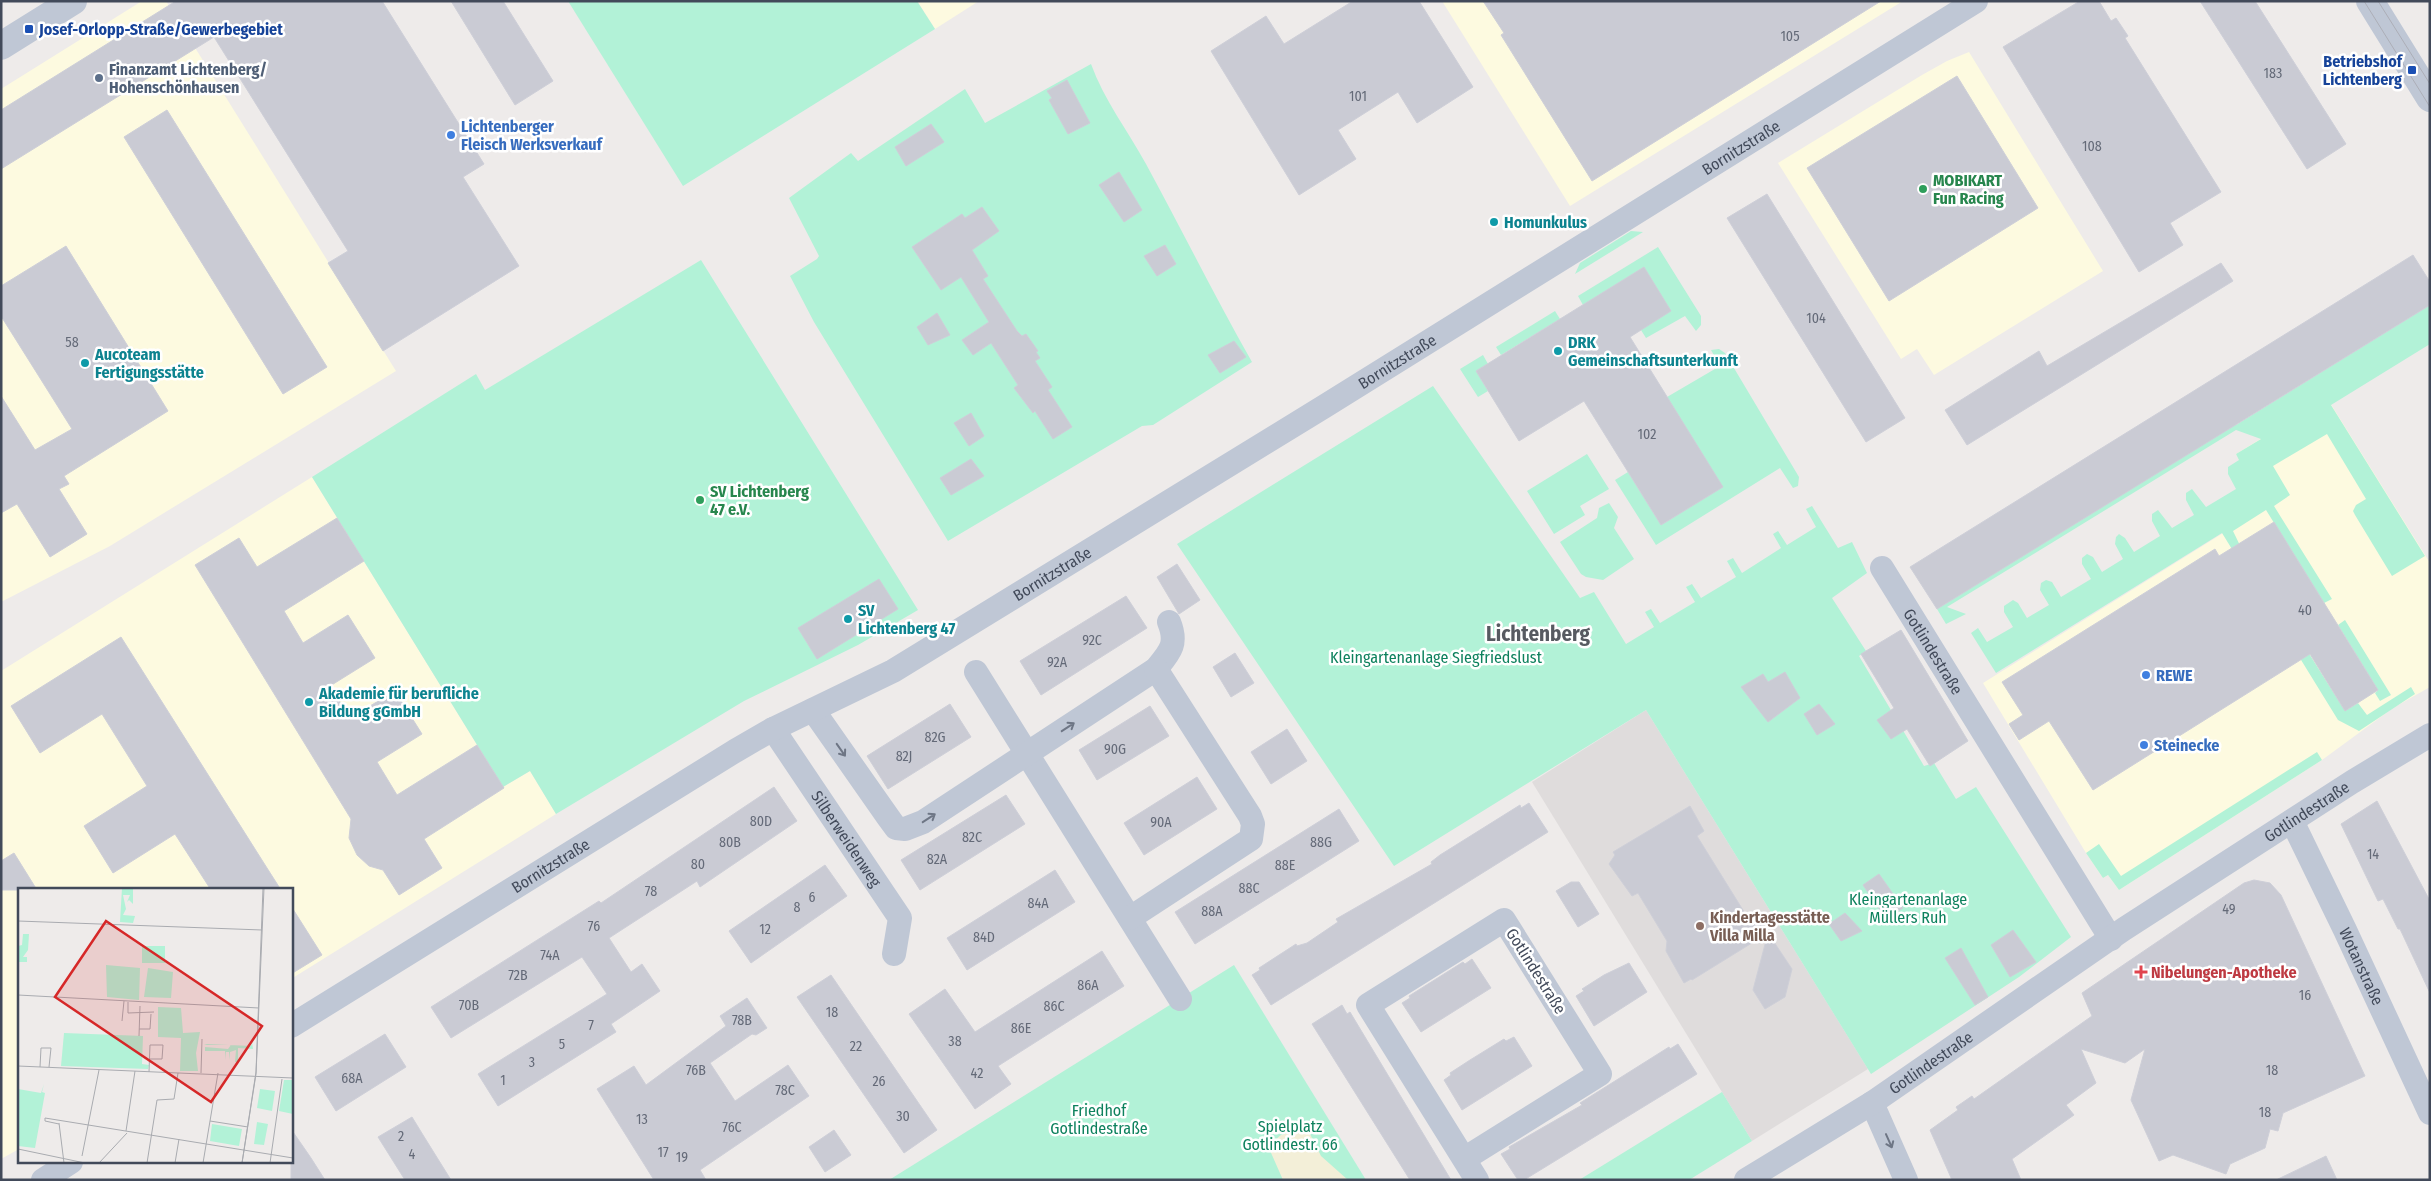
<svg xmlns="http://www.w3.org/2000/svg" width="2431" height="1181" font-family="'Fira Sans Condensed',sans-serif">
	<style>
		.commercial { fill: #fdfae0 }
		.education { fill: #dfdcdc }
		.green { fill: #b2f2d7 }
		.sand { fill: #f3efd8 }
		.building { fill: #cacbd4; stroke: #cecfd8 }
		.lines { fill: none; stroke-linecap: round; stroke-linejoin: round }
		.minor { stroke: #bfc7d5; stroke-width: 24 }
		.tertiary { stroke: #bfc7d5; stroke-width: 28 }
		.tram { stroke: #acaeb7; stroke-width: 1 }
		.oneway { stroke: #6e7685 }
		.transit-dot { fill: #1a4fb4; stroke: #fff; stroke-width: 2 }
		.service-dot { fill: #5c6f8a; stroke: #fff; stroke-width: 2 }
		.shop-dot { fill: #3f7fe0; stroke: #fff; stroke-width: 2 }
		.leisure-dot { fill: #2e9e5b; stroke: #fff; stroke-width: 2 }
		.culture-dot { fill: #0f9aa8; stroke: #fff; stroke-width: 2 }
		.education-dot { fill: #8d6e63; stroke: #fff; stroke-width: 2 }
		.health-dot { fill: #e0444e; stroke: #fff; stroke-width: 2 }
		.labels { text-anchor: middle; dominant-baseline: central; stroke-width: 5; stroke-linejoin: round; paint-order: stroke }
		.number-label { font-size: 14px; fill: #646a78 }
		.transit-label { font-size: 16px; font-weight: bold; fill: #164399; stroke: #fff; text-anchor: start }
		.service-label { font-size: 16px; font-weight: bold; fill: #4e5e75; stroke: #fff; text-anchor: start }
		.shop-label { font-size: 16px; font-weight: bold; fill: #366cbe; stroke: #fff; text-anchor: start }
		.street-label { font-size: 16px; fill: #424a5a; stroke: #fff }
		.leisure-label { font-size: 16px; font-weight: bold; fill: #27864d; stroke: #fff; text-anchor: start }
		.culture-label { font-size: 16px; font-weight: bold; fill: #0d838f; stroke: #fff; text-anchor: start }
		.park-label { font-size: 16px; fill: #0d815d; stroke: #fff }
		.education-label { font-size: 16px; font-weight: bold; fill: #785e54; stroke: #fff; text-anchor: start }
		.health-label { font-size: 16px; font-weight: bold; fill: #be3a42; stroke: #fff; text-anchor: start }
		.district-label { font-size: 21px; font-weight: bold; fill: #575a61; stroke: #fff }
		.inset-road { fill: none; stroke: #a9abb0; stroke-width: 1 }
		.view { fill: #d62828; fill-opacity: 0.15; stroke: #d62828; stroke-width: 2.5 }
		.inset-edge { fill: none; stroke: #424a5a; stroke-width: 2.5 }
	</style>
	<rect width="100%" height="100%" fill="#eeebea"/>
	<g class="commercial">
		<polygon points="142,1 166,1 396,371 110,546 1,602 1,89"/>
		<polygon points="917,1 979,1 935,29"/>
		<polygon points="1442,1 1903,1 1570,206"/>
		<polygon points="1969,52 2103,271 1934,375 1917,349 1901,359 1778,163 1922,75 1947,61"/>
		<polygon points="2327,398 2430,563 2430,687 2393,708 2322,760 2119,890 2108,875 2103,878 2086,853 1983,683 2268,505 2236,454"/>
		<polygon points="312,477 503,787 530,771 556,814 291,979 291,890 19,890 19,1149 1,1159 1,671"/>
	</g>
	<polygon class="education" points="1646,710 1868,1069 1752,1141 1532,782"/>
	<g class="green">
		<polygon points="568,1 917,1 935,29 683,186"/>
		<path d="M1091,64C1104,100 1128,131 1146,164C1182,230 1215,297 1252,362L1153,425L1142,426L948,541L814,322L790,276L817,259L819,256L789,198L851,153L858,161L965,89L985,123Z"/>
		<polygon points="1631,231 1643,232 1575,274 1580,263"/>
		<polygon points="1658,247 1701,316 1701,325 1696,331 1685,316 1646,338 1641,330 1583,305 1578,296"/>
		<polygon points="701,260 918,610 858,645 744,701 556,814 530,771 503,787 312,477 476,374 485,390"/>
		<polygon points="2430,305 2430,344 2331,405 2425,556 2392,576 2355,515 2353,511 2356,505 2366,499 2327,434 2273,466 2290,495 2274,506 2332,599 2324,603 2266,510 2233,531 2277,622 2222,533 1996,673 1971,633 1978,628 1987,642 2013,627 2004,612 2004,606 2013,600 2018,603 2027,618 2049,605 2040,590 2041,583 2046,580 2052,582 2061,597 2091,579 2082,564 2082,558 2087,554 2093,557 2102,572 2123,559 2115,544 2116,537 2119,534 2125,538 2134,552 2160,536 2152,521 2152,514 2158,510 2172,528 2194,515 2186,500 2186,493 2192,489 2206,507 2236,489 2228,474 2228,467 2239,460 2236,454 2261,439 2236,430 1947,607 1966,614 1946,624 1937,609 2232,420 2236,425"/>
		<polygon points="1555,311 1560,319 1501,355 1496,347"/>
		<polygon points="1719,349 1725,353 1799,477 1798,486 1793,488 1780,468 1656,545 1615,480 1628,472 1661,525 1722,487 1667,397 1720,366 1711,350"/>
		<polygon points="1483,355 1488,364 1476,371 1488,391 1478,397 1460,369"/>
		<polygon points="1433,386 1580,598 1594,592 1626,644 1654,627 1645,612 1651,609 1660,623 1695,602 1686,587 1692,584 1701,598 1736,577 1727,561 1733,558 1742,573 1781,548 1773,534 1778,531 1787,545 1816,527 1806,509 1812,506 1838,548 1852,542 1867,573 1832,598 1866,651 1859,656 1924,766 1934,763 1956,799 1976,787 2071,937 2019,977 1871,1074 1646,710 1394,866 1177,544"/>
		<polygon points="1587,454 1609,489 1580,506 1585,515 1554,534 1527,491"/>
		<polygon points="1609,503 1618,517 1614,528 1634,559 1603,580 1586,577 1581,574 1560,542 1597,518 1599,508"/>
		<polygon points="2345,620 2391,695 2380,701 2375,693 2378,690 2338,625"/>
		<polygon points="2293,628 2345,711 2358,703 2367,715 2411,687 2415,694 2359,731 2338,720 2285,634"/>
		<polygon points="2317,752 2322,760 2119,890 2108,875 2103,878 2086,853 2099,844 2121,876"/>
		<polygon points="1234,965 1366,1180 889,1180"/>
		<polygon points="1722,1092 1752,1141 1689,1180 1579,1180"/>
	</g>
	<polygon class="sand" points="1307,1128 1321,1156 1348,1180 1283,1180 1268,1146 1281,1135"/>
	<g class="building">
		<polygon points="176,1 382,1 484,164 463,177 519,266 383,351 328,263 348,251 214,37 1,169 1,110"/>
		<polygon points="451,1 503,1 553,81 515,105"/>
		<polygon points="1353,1 1419,1 1473,87 1417,123 1398,92 1338,130 1356,159 1299,195 1211,51 1266,16 1284,44"/>
		<polygon points="1483,1 1881,1 1592,181 1501,35 1504,33"/>
		<polygon points="2080,1 2099,1 2111,21 2116,18 2128,36 2125,38 2221,192 2170,223 2183,245 2139,272 2003,47"/>
		<polygon points="2200,1 2255,1 2346,144 2307,169"/>
		<polygon points="1957,76 2038,208 1889,301 1807,168"/>
		<polygon points="1067,80 1090,123 1068,134 1049,100 1052,98 1047,91"/>
		<polygon points="167,110 327,367 283,394 124,137"/>
		<polygon points="931,124 944,142 906,166 895,147"/>
		<polygon points="1119,172 1142,210 1124,222 1099,185"/>
		<polygon points="1767,194 1905,418 1866,442 1727,218"/>
		<polygon points="982,207 999,231 972,250 988,276 983,279 1017,331 1022,336 1026,334 1038,351 1036,352 1040,358 1035,361 1052,387 1048,390 1072,427 1053,439 1035,411 1033,413 1014,388 1018,385 991,343 973,355 962,340 989,322 961,277 941,290 912,247 962,214 965,218"/>
		<polygon points="1165,245 1176,264 1157,276 1144,256"/>
		<polygon points="66,246 168,411 64,476 69,484 59,489 87,534 50,557 17,504 1,513 1,396 35,450 72,429 1,316 1,286"/>
		<polygon points="2413,255 2430,282 2430,305 1937,609 1910,567"/>
		<polygon points="2221,263 2233,281 1967,445 1945,410 2039,351 2047,366"/>
		<polygon points="1644,267 1671,311 1630,337 1723,487 1661,525 1584,401 1519,441 1476,371"/>
		<polygon points="937,313 950,335 928,345 917,327"/>
		<polygon points="1234,341 1246,357 1220,373 1208,355"/>
		<polygon points="971,413 984,436 969,446 954,423"/>
		<polygon points="971,459 984,476 951,495 940,478"/>
		<polygon points="337,518 364,561 284,611 303,643 348,615 375,658 330,686 350,718 395,691 422,734 377,762 397,795 477,745 504,788 424,839 442,868 399,895 383,870 369,866 357,855 349,838 351,819 195,565 239,538 257,567"/>
		<polygon points="2274,522 2378,690 2345,711 2310,654 2093,790 2049,721 2019,740 2009,724 2023,715 2002,682 2215,549 2219,556"/>
		<polygon points="1177,564 1200,600 1179,614 1157,577"/>
		<polygon points="879,579 898,609 817,659 798,628"/>
		<polygon points="1126,596 1147,628 1041,695 1020,661"/>
		<polygon points="1901,630 1968,741 1930,766 1907,729 1891,739 1877,720 1894,708 1861,654"/>
		<polygon points="121,637 267,868 281,890 211,890 175,834 113,873 84,826 147,786 102,714 40,753 11,706"/>
		<polygon points="1235,653 1254,683 1231,697 1213,667"/>
		<polygon points="1785,672 1800,698 1768,722 1741,687 1763,674 1768,682"/>
		<polygon points="950,704 971,737 888,789 867,756"/>
		<polygon points="1819,704 1835,724 1817,735 1804,714"/>
		<polygon points="1150,706 1169,736 1097,780 1079,750"/>
		<polygon points="1287,729 1307,761 1271,784 1251,752"/>
		<polygon points="1197,777 1217,809 1144,855 1124,823"/>
		<polygon points="774,787 797,821 700,887 697,881 609,938 631,972 642,964 660,991 611,1024 616,1032 498,1106 478,1074 607,994 582,957 451,1038 431,1007 599,901 601,903"/>
		<polygon points="1006,795 1025,824 920,890 901,860"/>
		<polygon points="2377,801 2430,901 2430,993 2400,929 2398,929 2383,899 2378,901 2341,824"/>
		<polygon points="1529,803 1548,832 1271,1005 1252,975 1260,970 1259,968 1296,944 1297,946 1307,943 1338,922 1336,919 1432,864 1431,862 1440,855 1520,805 1521,808"/>
		<polygon points="1690,806 1704,831 1697,836 1746,915 1754,912 1792,969 1785,997 1765,1009 1753,990 1768,933 1692,980 1691,979 1684,983 1666,951 1667,941 1638,893 1632,896 1609,864 1615,855 1613,852"/>
		<polygon points="1339,809 1359,841 1195,944 1175,912"/>
		<polygon points="14,853 37,890 1,890 1,861"/>
		<polygon points="825,865 847,896 751,963 729,931"/>
		<polygon points="1055,870 1075,902 967,970 947,938"/>
		<polygon points="1879,874 1903,908 1886,919 1863,885"/>
		<polygon points="2254,880 2270,883 2281,895 2365,1076 2283,1113 2278,1131 2270,1129 2265,1148 2230,1164 2226,1174 2173,1155 2159,1161 2131,1100 2145,1049 2125,1063 2081,1049 2096,1083 2066,1105 2074,1115 2012,1159 2021,1180 1952,1180 1930,1130 1958,1110 1956,1107 1972,1096 1974,1099 2092,1016 2082,993 2244,883"/>
		<polygon points="1571,882 1579,882 1599,914 1578,927 1556,891"/>
		<polygon points="291,906 322,955 291,974"/>
		<polygon points="1845,913 1862,931 1841,941 1829,924"/>
		<polygon points="2013,930 2036,962 2010,977 1991,945"/>
		<polygon points="1961,948 1988,997 1975,1005 1945,958"/>
		<polygon points="1102,951 1124,986 998,1066 1011,1084 975,1109 909,1014 945,989 975,1032"/>
		<polygon points="1472,959 1491,988 1421,1032 1402,1003 1410,998 1409,996 1463,962 1465,964"/>
		<polygon points="1629,963 1647,992 1594,1026 1576,996 1584,991 1582,989 1604,975"/>
		<polygon points="831,975 937,1130 904,1153 797,997"/>
		<polygon points="747,998 767,1028 756,1035 752,1034 710,1063 735,1101 788,1065 809,1096 700,1170 706,1180 654,1180 597,1089 634,1066 646,1085 726,1026 720,1016"/>
		<polygon points="1342,1005 1347,1014 1350,1012 1451,1180 1410,1180 1312,1024"/>
		<polygon points="385,1034 406,1067 336,1111 315,1077"/>
		<polygon points="1514,1037 1532,1066 1462,1110 1444,1080 1451,1075 1450,1073 1470,1060 1504,1039 1506,1041"/>
		<polygon points="1678,1044 1697,1074 1524,1180 1518,1180 1501,1154 1510,1149 1509,1147 1582,1105 1580,1103 1669,1047 1670,1049"/>
		<polygon points="412,1117 423,1135 451,1180 405,1180 378,1137"/>
		<polygon points="291,1129 311,1158 325,1180 291,1180"/>
		<polygon points="834,1130 851,1155 825,1172 809,1147"/>
		<polygon points="2326,1156 2337,1180 2276,1180"/>
	</g>
	<g class="lines">
		<g class="minor">
			<path id="s1" d="M1882,568L2111,939"/>
			<polyline points="976,672 1180,999"/>
			<path d="M813,710L888,817L896,828L905,829L923,822L1156,669C1170,652 1178,644 1169,622"/>
			<path id="s2" d="M773,729L900,918L894,954"/>
			<path id="s3" d="M2292,821L2345,930L2430,1113"/>
			<polyline points="1130,918 1251,839 1253,824 1250,816 1156,669"/>
			<path id="s4" d="M291,1026L735,751L773,729L893,671L1325,406L1976,1"/>
			<polyline points="1872,1103 1906,1180"/>
			<polyline points="1464,1159 1600,1074 1504,920 1368,1005 1477,1180"/>
			<polyline points="43,1180 71,1162"/>
			<path id="s5" d="M1746,1180L1872,1103L2124,929L2352,782L2430,735"/>
		</g>
		<g class="tertiary">
			<polyline points="2370,1 2430,98"/>
			<polyline points="1,46 73,1"/>
		</g>
		<g class="tram">
			<polyline points="2364,1 2430,107"/>
			<polyline points="2378,1 2430,84"/>
		</g>
	</g>
	<defs><path id="oneway-shaft" d="M-6 0H5M1.5-3L5.5 0L1.5 3" fill="none" stroke-width="1.6" stroke-linecap="round" stroke-linejoin="round" transform="scale(1.25)"/></defs>
	<g class="oneway">
		<use href="#oneway-shaft" transform="translate(1068 727) rotate(-33)"/>
		<use href="#oneway-shaft" transform="translate(841 750) rotate(55)"/>
		<use href="#oneway-shaft" transform="translate(929 818) rotate(-33)"/>
		<use href="#oneway-shaft" transform="translate(1889 1141) rotate(66)"/>
	</g>
	<g class="transit-dot">
		<rect x="24" y="24" width="10" height="10" rx="2.5"/>
		<rect x="2407" y="65" width="10" height="10" rx="2.5"/>
	</g>
	<circle class="service-dot" cx="99" cy="78" r="5"/>
	<g class="shop-dot">
		<circle cx="451" cy="135" r="5"/>
		<circle cx="2146" cy="675" r="5"/>
		<circle cx="2144" cy="745" r="5"/>
	</g>
	<g class="leisure-dot">
		<circle cx="1923" cy="189" r="5"/>
		<circle cx="700" cy="500" r="5"/>
	</g>
	<g class="culture-dot">
		<circle cx="1494" cy="222" r="5"/>
		<circle cx="1558" cy="351" r="5"/>
		<circle cx="85" cy="363" r="5"/>
		<circle cx="848" cy="619" r="5"/>
		<circle cx="309" cy="702" r="5"/>
	</g>
	<circle class="education-dot" cx="1700" cy="926" r="5"/>
	<path class="health-dot" d="M2138.5 964.5h5v5h5v5h-5v5h-5v-5h-5v-5h5z"/>
	<g class="labels">
		<g class="number-label">
			<text x="1790" y="36">105</text>
			<text x="2273" y="73">183</text>
			<text x="1358" y="96">101</text>
			<text x="2092" y="146">108</text>
			<text x="1816" y="318">104</text>
			<text x="72" y="342">58</text>
			<text x="1647" y="434">102</text>
			<text x="2305" y="610">40</text>
			<text x="1092" y="640">92C</text>
			<text x="1057" y="662">92A</text>
			<text x="935" y="737">82G</text>
			<text x="1115" y="749">90G</text>
			<text x="904" y="756">82J</text>
			<text x="761" y="821">80D</text>
			<text x="1161" y="822">90A</text>
			<text x="972" y="837">82C</text>
			<text x="730" y="842">80B</text>
			<text x="1321" y="842">88G</text>
			<text x="2373" y="854">14</text>
			<text x="937" y="859">82A</text>
			<text x="698" y="864">80</text>
			<text x="1285" y="865">88E</text>
			<text x="1249" y="888">88C</text>
			<text x="651" y="891">78</text>
			<text x="812" y="897">6</text>
			<text x="1038" y="903">84A</text>
			<text x="797" y="907">8</text>
			<text x="2229" y="909">49</text>
			<text x="1212" y="911">88A</text>
			<text x="594" y="926">76</text>
			<text x="765" y="929">12</text>
			<text x="984" y="937">84D</text>
			<text x="550" y="955">74A</text>
			<text x="518" y="975">72B</text>
			<text x="1088" y="985">86A</text>
			<text x="2305" y="995">16</text>
			<text x="469" y="1005">70B</text>
			<text x="1054" y="1006">86C</text>
			<text x="832" y="1012">18</text>
			<text x="742" y="1020">78B</text>
			<text x="591" y="1025">7</text>
			<text x="1021" y="1028">86E</text>
			<text x="955" y="1041">38</text>
			<text x="562" y="1044">5</text>
			<text x="856" y="1046">22</text>
			<text x="532" y="1062">3</text>
			<text x="696" y="1070">76B</text>
			<text x="2272" y="1070">18</text>
			<text x="977" y="1073">42</text>
			<text x="352" y="1078">68A</text>
			<text x="503" y="1080">1</text>
			<text x="879" y="1081">26</text>
			<text x="785" y="1090">78C</text>
			<text x="2265" y="1112">18</text>
			<text x="903" y="1116">30</text>
			<text x="642" y="1119">13</text>
			<text x="732" y="1127">76C</text>
			<text x="401" y="1136">2</text>
			<text x="663" y="1152">17</text>
			<text x="412" y="1154">4</text>
			<text x="682" y="1157">19</text>
		</g>
		<g class="transit-label">
			<text x="39" y="29">Josef-Orlopp-Straße/Gewerbegebiet</text>
			<text x="2402" y="61" text-anchor="end">Betriebshof<tspan x="2402" dy="18">Lichtenberg</tspan></text>
		</g>
		<g class="service-label">
			<text x="109" y="69">Finanzamt Lichtenberg/<tspan x="109" dy="18">Hohenschönhausen</tspan></text>
		</g>
		<g class="shop-label">
			<text x="461" y="126">Lichtenberger<tspan x="461" dy="18">Fleisch Werksverkauf</tspan></text>
			<text x="2156" y="675">REWE</text>
			<text x="2154" y="745">Steinecke</text>
		</g>
		<g class="street-label">
			<text stroke="none"><textPath href="#s4" startOffset="1696">Bornitzstraße</textPath></text>
			<text stroke="none"><textPath href="#s4" startOffset="1291">Bornitzstraße</textPath></text>
			<text stroke="none"><textPath href="#s4" startOffset="886">Bornitzstraße</textPath></text>
			<text stroke="none"><textPath href="#s1" startOffset="98">Gotlindestraße</textPath></text>
			<text stroke="none"><textPath href="#s5" startOffset="671">Gotlindestraße</textPath></text>
			<text stroke="none"><textPath href="#s2" startOffset="132">Silberweidenweg</textPath></text>
			<text stroke="none"><textPath href="#s4" startOffset="305">Bornitzstraße</textPath></text>
			<text stroke="none"><textPath href="#s3" startOffset="161">Wotanstraße</textPath></text>
			<text transform="translate(1536 971) rotate(58)">Gotlindestraße</text>
			<text stroke="none"><textPath href="#s5" startOffset="219">Gotlindestraße</textPath></text>
		</g>
		<g class="leisure-label">
			<text x="1933" y="180">MOBIKART<tspan x="1933" dy="18">Fun Racing</tspan></text>
			<text x="710" y="491">SV Lichtenberg<tspan x="710" dy="18">47 e.V.</tspan></text>
		</g>
		<g class="culture-label">
			<text x="1504" y="222">Homunkulus</text>
			<text x="1568" y="342">DRK<tspan x="1568" dy="18">Gemeinschaftsunterkunft</tspan></text>
			<text x="95" y="354">Aucoteam<tspan x="95" dy="18">Fertigungsstätte</tspan></text>
			<text x="858" y="610">SV<tspan x="858" dy="18">Lichtenberg 47</tspan></text>
			<text x="319" y="693">Akademie für berufliche<tspan x="319" dy="18">Bildung gGmbH</tspan></text>
		</g>
		<g class="park-label">
			<text x="1436" y="657">Kleingartenanlage Siegfriedslust</text>
			<text x="1908" y="899">Kleingartenanlage<tspan x="1908" dy="18">Müllers Ruh</tspan></text>
			<text x="1099" y="1110">Friedhof<tspan x="1099" dy="18">Gotlindestraße</tspan></text>
			<text x="1290" y="1126">Spielplatz<tspan x="1290" dy="18">Gotlindestr. 66</tspan></text>
		</g>
		<g class="education-label">
			<text x="1710" y="917">Kindertagesstätte<tspan x="1710" dy="18">Villa Milla</tspan></text>
		</g>
		<g class="health-label">
			<text x="2151" y="972">Nibelungen-Apotheke</text>
		</g>
		<g class="district-label">
			<text x="1538" y="634">Lichtenberg</text>
		</g>
	</g>
	<g transform="translate(18 888)">
		<rect width="275" height="275" fill="#eeebea"/>
		<path d="M104,0H115V16L111,12L109,14L112,7H105L108,21L105,27L117,28L115,35L102,34ZM5,46H11L10,62L5,69H9V74H0V58L4,57ZM124,58H147V75H124ZM88,77L122,80L121,112L89,109ZM130,80L155,84L153,110L126,109ZM140,119L163,120L165,145L182,144L178,165L180,183H162L163,150L140,149ZM46,145L125,148L124,176L131,177L130,181L43,178ZM234,154L235,161L220,160V174H217L218,162L212,164V172L211,164H208V172L207,163H187V159L210,161L213,157H186L189,156L233,158ZM266,192H275V226L261,223ZM26,196L24,204L27,205L17,260L0,258V201L23,205ZM242,201L257,203L254,223L239,220ZM239,234L250,236L246,257L236,256ZM194,236L224,241L221,258L192,253Z" fill="#b2f2d7"/>
		<path class="inset-road" d="M0,33L244,42M0,107L241,120M110,114V125L136,124M104,133L106,113M121,141H132L133,126M121,148L122,118M0,178L275,190M22,179L23,160H33L31,179M131,184L132,157H145L144,171H132M183,185L184,151M192,233L230,239M41,235L46,275M41,236L27,233V230L275,270M108,243L117,183M0,261L67,275M64,268L81,182M81,275L109,245M129,275L139,212L156,211L160,185M157,275L161,251M185,275L200,185M224,275L238,184L245,0M224,275L238,186L246,0M252,275L264,191"/>
		<path class="view" d="M88,33L244,138L193,214L37,109Z"/>
		<rect width="275" height="275" class="inset-edge"/>
	</g>
	<rect width="2431" height="1181" fill="none" stroke="#424a5a" stroke-width="5"/>
</svg>
